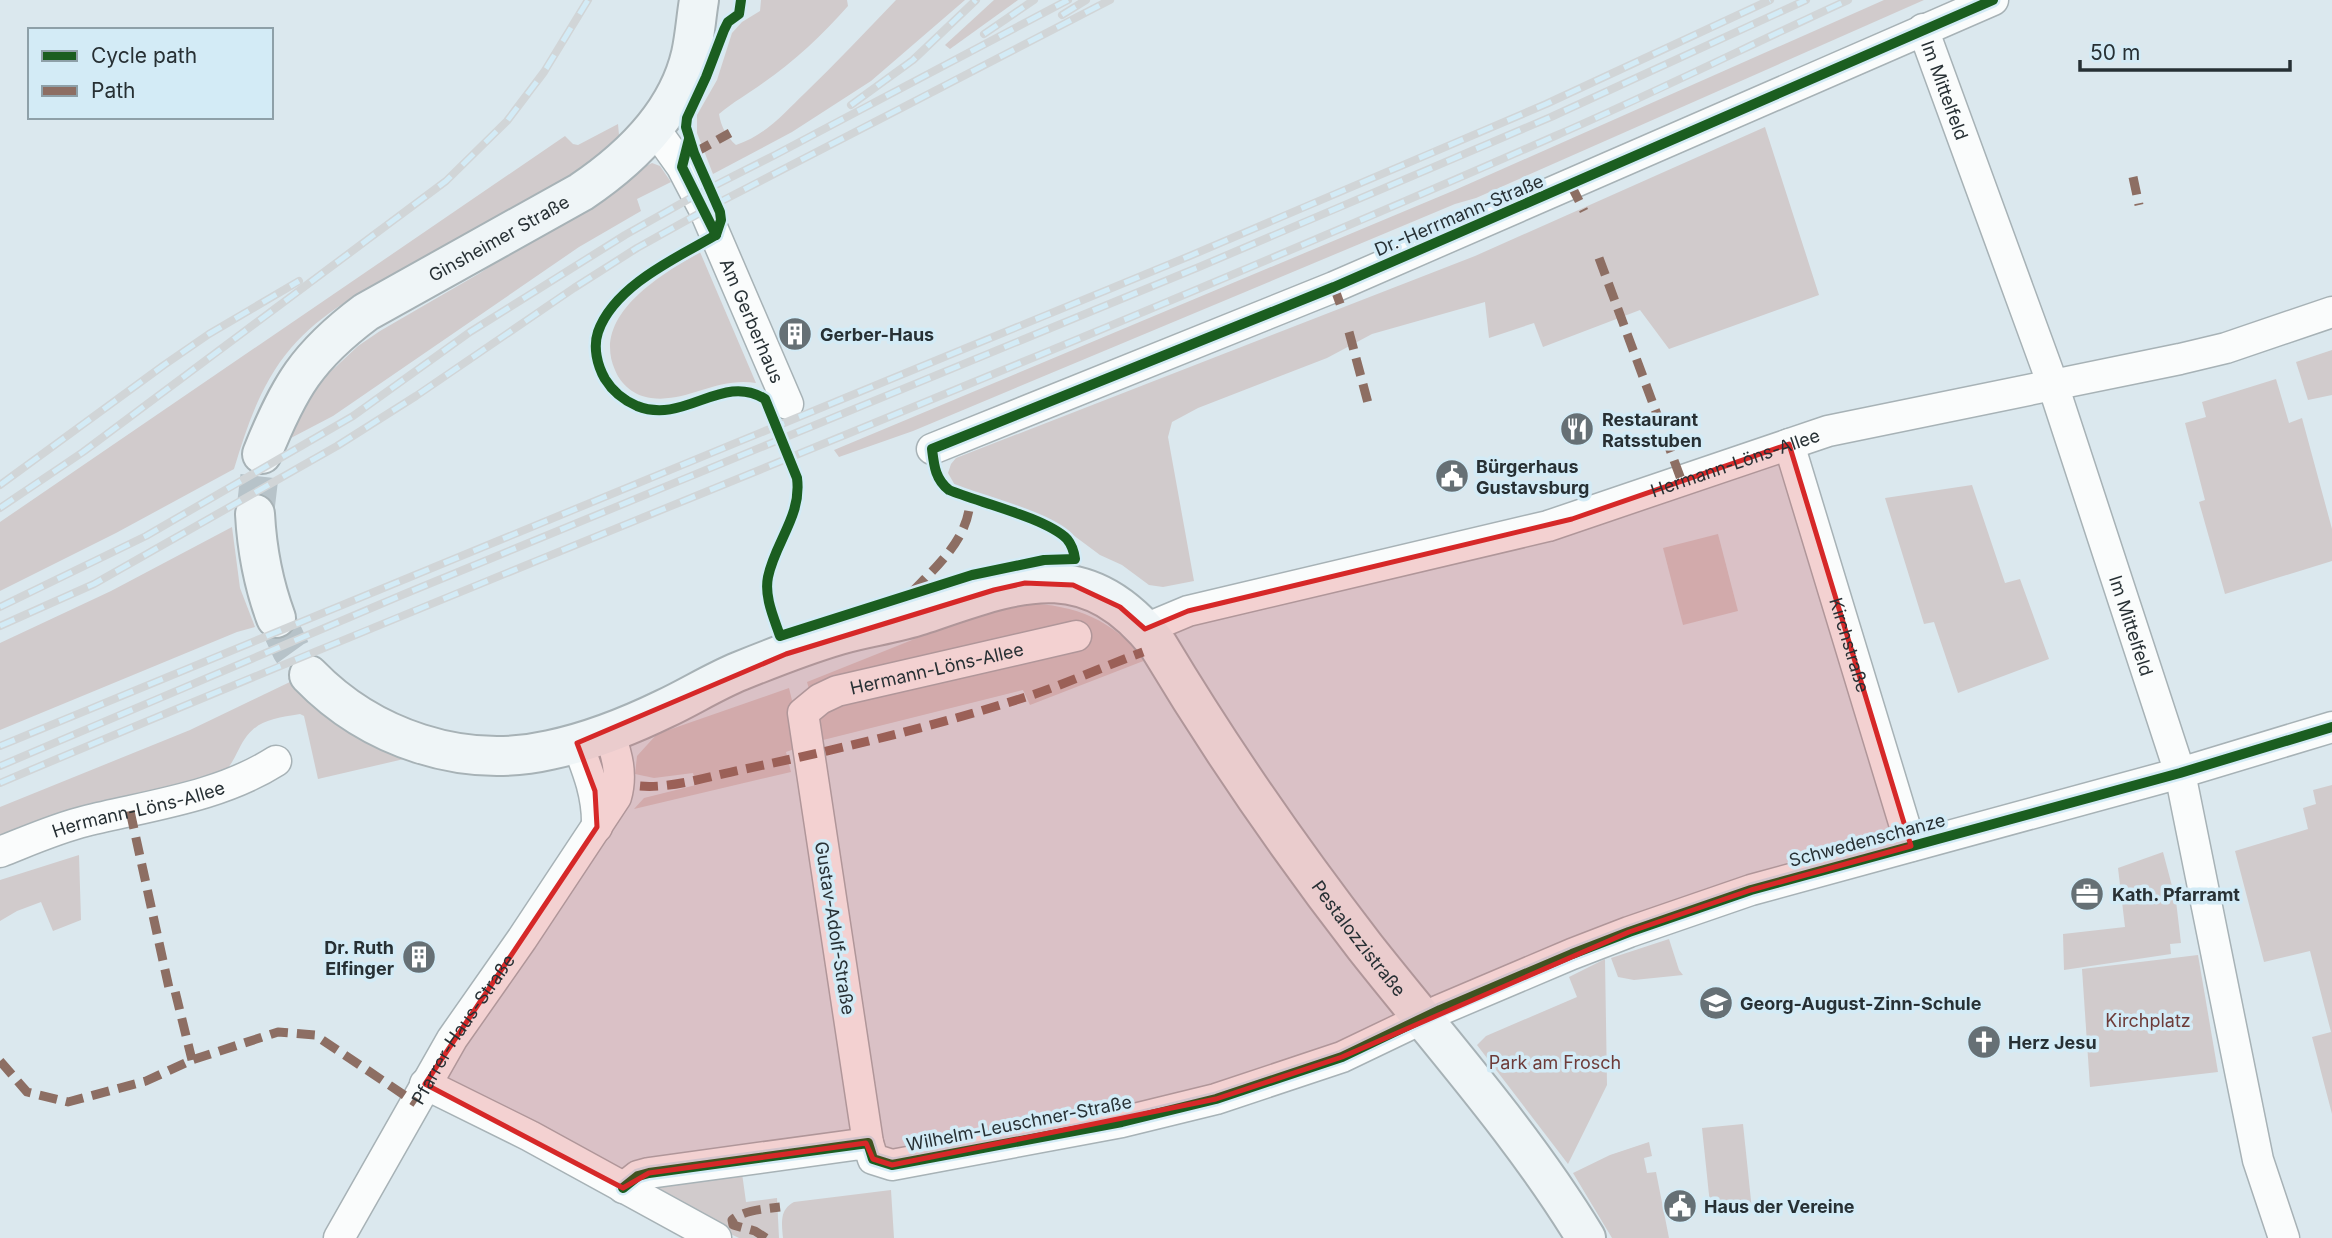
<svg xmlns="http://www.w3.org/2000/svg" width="2332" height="1238" font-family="Inter,sans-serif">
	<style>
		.green { fill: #d1cbcc }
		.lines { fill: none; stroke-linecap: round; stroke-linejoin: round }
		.secondary-tunnel { stroke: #b7c3c9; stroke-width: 38; stroke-dasharray: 38 19; stroke-linecap: butt }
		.minor-casing { stroke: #a7b2b6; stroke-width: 33 }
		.secondary-casing { stroke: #a7b2b6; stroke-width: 42 }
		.minor { stroke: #fafcfc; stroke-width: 30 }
		.secondary { stroke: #eff5f7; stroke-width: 38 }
		.rail-casing { stroke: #d1d5d7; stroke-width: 8 }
		.rail { stroke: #d3ebf6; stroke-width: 5; stroke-dasharray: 16; stroke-linecap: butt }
		.quiet { stroke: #8d6e63; stroke-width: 9; stroke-dasharray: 18 9; stroke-linecap: butt }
		.cycleway-casing { stroke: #d3ebf6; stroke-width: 15 }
		.cycleway { stroke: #1b5e20; stroke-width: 10 }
		.marked { fill: #d62828; fill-opacity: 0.2; stroke: #d62828; stroke-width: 5; stroke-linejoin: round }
		.labels { text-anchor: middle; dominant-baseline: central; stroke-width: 7; stroke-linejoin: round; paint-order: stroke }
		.street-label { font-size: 18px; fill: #273034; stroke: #d3ebf6 }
		.poi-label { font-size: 18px; font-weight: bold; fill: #273034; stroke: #d3ebf6; text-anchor: start }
		.park-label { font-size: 18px; fill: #6d3b38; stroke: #d3ebf6 }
	</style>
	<rect width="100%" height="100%" fill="#dbe8ee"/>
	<g class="green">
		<path d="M761,0H847L848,6C823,34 794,62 763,83C748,94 733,102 719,114C721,127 727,137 736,145C765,136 784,113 805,93C836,63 866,31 896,0H965L871,81L792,132L713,174L697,133V115L717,80L732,33L742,22L760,11Z"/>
		<polygon points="994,0 1018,0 950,49 945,45"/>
		<polygon points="1884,0 1924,0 1476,198 1455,204 913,431 839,457 834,450 1455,190"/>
		<path d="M618,124L619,135L602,154L577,172C520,205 461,236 404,268C363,291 322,312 291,348C261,383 247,426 234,469L116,533L0,591V522L565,136L573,144L578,145Z"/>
		<polygon points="1765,127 1819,295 1669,349 1640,310 1543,347 1534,323 1489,338 1485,302 1372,334 1327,358 1198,408 1172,422 1168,437 1194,581 1163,587 1149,585 1122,565 1100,555 1065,529 1004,503 956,487 948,473 951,464 956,458 1475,256"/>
		<polygon points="652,163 660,166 671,182 637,199 641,211 579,247 333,416 289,439 309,397 326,376 358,346 380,331 480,273 536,236 578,214 632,178 644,167"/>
		<path d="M700,252L756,383C715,377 688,403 651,398C635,396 621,385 615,370C591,316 660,275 700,252Z"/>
		<polygon points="2332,350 2332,395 2308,400 2296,362"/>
		<polygon points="2276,379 2289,423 2302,418 2332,529 2332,561 2225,594 2199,502 2205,500 2185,423 2206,417 2202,402"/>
		<polygon points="1972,485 2005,583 2020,579 2049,659 1958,693 1934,622 1924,624 1885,498"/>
		<polygon points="232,527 240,588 255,627 237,632 0,730 0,643 111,591"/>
		<polygon points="1718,534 1738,611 1683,625 1663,548"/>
		<path d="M1025,603C1077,605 1112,620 1146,660L1030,705L1023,690L823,740L807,682L982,612Z"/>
		<path d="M292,681C328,719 354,742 404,759L318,779L304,716L300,714C271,719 253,720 239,749C233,760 230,769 219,776L82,807L52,815L0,836V807L190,730Z"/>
		<polygon points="789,688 799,729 800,747 786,752 791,772 634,809 644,798 696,785 693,773 654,778 635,774 637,756 657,734"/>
		<polygon points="2332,785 2332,1114 2312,1037 2331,1032 2310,951 2264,962 2235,851 2308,829 2303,808 2316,804 2313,790"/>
		<polygon points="2163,852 2176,901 2181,943 2170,944 2171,954 2064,970 2063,934 2125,927 2118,868"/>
		<polygon points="79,855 81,920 53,931 41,902 17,911 0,921 0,880"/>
		<polygon points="1669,939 1679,970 1683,975 1634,980 1618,977 1611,958"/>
		<polygon points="2198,955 2218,1072 2090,1087 2082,969"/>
		<polygon points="1605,959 1607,1085 1568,1164 1477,1045 1486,1036 1577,997 1569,977"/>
		<polygon points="1743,1124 1752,1210 1711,1214 1702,1128"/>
		<polygon points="1649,1142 1652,1156 1644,1158 1647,1173 1656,1172 1669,1238 1612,1238 1573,1173 1610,1155"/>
		<polygon points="742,1173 746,1202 777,1198 779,1238 739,1238 655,1198 653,1182"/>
		<path d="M891,1190L894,1238H783C782,1223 779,1210 794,1202Z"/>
	</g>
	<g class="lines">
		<g class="secondary-tunnel">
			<polyline points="255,514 262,454"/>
			<polyline points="276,618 291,650 309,675"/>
		</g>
		<g class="minor-casing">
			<g id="minor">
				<path id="s1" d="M1923,29L2053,385L2180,773L2258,1160L2284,1238"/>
				<path id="s2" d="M654,128L682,167L705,211L788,404"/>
				<path id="s3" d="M1789,444L1911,846"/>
				<polyline points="932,449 1334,287 1993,0"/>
				<path id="s4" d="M1145,629L1188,611L1548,526L1828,431L2180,359L2226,348L2332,312"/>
				<path d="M577,743C588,771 598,796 597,827"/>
				<path id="s5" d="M0,852C28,841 57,828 86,821C151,805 219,797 276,761"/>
				<polyline points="425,1084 530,1136 716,1238"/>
				<path id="s6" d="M868,1143L803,713L820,699L837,691L1076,636"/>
				<polyline points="623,1188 638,1176 649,1173 868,1143 873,1159 892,1165 1122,1122 1216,1099 1342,1057 1440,1010 1572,954 1629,932 1751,890 2180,773 2332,727"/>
				<path id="s7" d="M339,1238L452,1039L522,939L616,797C623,773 616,753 609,731"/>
			</g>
		</g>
		<g class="secondary-casing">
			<g id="secondary">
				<path id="s8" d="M262,454C289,387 307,356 366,312L581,192C630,159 677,115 691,54C695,36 696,18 699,0"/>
				<path d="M255,514C257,551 263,583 276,618"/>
				<path id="s9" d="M309,675C370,738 463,770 550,750C588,742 629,726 664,709C690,697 713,682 740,671C772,658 805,645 839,635C866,627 894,624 921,615C1017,583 1084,552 1158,645C1221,750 1290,850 1365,947C1440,1042 1523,1134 1586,1238"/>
			</g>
		</g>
		<use href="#minor" class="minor"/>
		<use href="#secondary" class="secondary"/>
		<g class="rail-casing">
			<g id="rail">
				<polyline points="1062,15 1086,0"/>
				<polyline points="984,34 1034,0"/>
				<polyline points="851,105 913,60 976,0"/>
				<polyline points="0,485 164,365 209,334 299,281"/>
				<polyline points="0,508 83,452 446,181 507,121 544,72 588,0"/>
				<polyline points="0,607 146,536 353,416 470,332 625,235 696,195 775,155 1068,0"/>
				<polyline points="0,626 94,584 337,446 416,396 574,288 637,248 716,204 1110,0"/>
				<polyline points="0,746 1192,255 1546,104 1770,0"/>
				<polyline points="0,766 402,595 1199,267 1551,117 1806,0"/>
				<path d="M0,783C517,564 1041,362 1555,136C1654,93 1750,45 1848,0"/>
			</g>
		</g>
		<use href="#rail" class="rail"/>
		<g class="quiet">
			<polyline points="694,153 730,133"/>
			<polyline points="2133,177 2139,205"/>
			<polyline points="1571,185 1584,211"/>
			<polyline points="1599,258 1682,482"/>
			<polyline points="1334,287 1342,309"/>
			<polyline points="1349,332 1368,403"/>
			<path d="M913,591C938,565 970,537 970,498"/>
			<path d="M640,786C672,789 714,775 745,769C840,749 936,726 1029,696C1068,683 1105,666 1143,652"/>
			<polyline points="130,811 169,988 175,991 192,1060"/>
			<polyline points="0,1061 27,1092 68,1102 146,1081 192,1060 278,1032 315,1035 416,1103"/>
			<path d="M766,1238L755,1231L733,1225L732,1220C744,1210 764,1209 780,1207"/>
		</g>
		<g class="cycleway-casing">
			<g id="cycleway">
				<path d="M741,0L739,14L728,22L724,30L706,77L687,118L686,127L694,153L720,212L721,220L716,235C676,258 614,286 598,332C593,347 597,365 605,379C613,392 623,400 637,406C685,425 722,372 765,399L797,478C802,516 775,542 768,577C764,597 774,618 780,636L972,575L1044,560L1075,559C1074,552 1072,545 1067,539C1046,518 978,502 949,490C935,479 934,465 932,449L1334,287L1993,0"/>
				<polyline points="689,139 682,167 716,235"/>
				<polyline points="623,1188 638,1176 649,1173 868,1143 873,1159 892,1165 1122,1122 1216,1099 1342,1057 1440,1010 1572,954 1629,932 1751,890 2180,773 2332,727"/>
			</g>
		</g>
		<use href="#cycleway" class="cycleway"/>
	</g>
	<path class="marked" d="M1789,444L1911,846L1751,890L1629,932L1342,1057L1216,1099L892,1165L873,1159L866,1143L649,1173L623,1188L425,1084L597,827L595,791L577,743L786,654L994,590L1025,583L1073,585L1120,607L1145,629L1188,611L1572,519Z"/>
	<defs>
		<g id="building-disc" transform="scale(1.75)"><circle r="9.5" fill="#667075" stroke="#d3ebf6"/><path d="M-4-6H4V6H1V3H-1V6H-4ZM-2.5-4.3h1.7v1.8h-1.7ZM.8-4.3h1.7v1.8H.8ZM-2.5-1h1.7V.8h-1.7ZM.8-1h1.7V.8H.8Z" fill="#fff"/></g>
		<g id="restaurant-disc" transform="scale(1.75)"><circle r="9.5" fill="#667075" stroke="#d3ebf6"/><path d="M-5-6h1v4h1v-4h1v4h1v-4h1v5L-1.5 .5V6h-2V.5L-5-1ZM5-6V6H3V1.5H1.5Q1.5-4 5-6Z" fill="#fff"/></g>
		<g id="civic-disc" transform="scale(1.75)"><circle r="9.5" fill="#667075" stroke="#d3ebf6"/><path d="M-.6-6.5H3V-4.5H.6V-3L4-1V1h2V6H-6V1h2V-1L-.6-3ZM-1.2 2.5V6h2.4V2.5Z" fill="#fff"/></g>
		<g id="office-disc" transform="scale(1.75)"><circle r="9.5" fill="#667075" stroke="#d3ebf6"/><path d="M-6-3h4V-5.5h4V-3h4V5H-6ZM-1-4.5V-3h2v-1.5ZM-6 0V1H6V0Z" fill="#fff"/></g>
		<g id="school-disc" transform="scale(1.75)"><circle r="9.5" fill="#667075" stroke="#d3ebf6"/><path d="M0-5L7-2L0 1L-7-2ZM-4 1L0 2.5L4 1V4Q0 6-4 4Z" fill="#fff"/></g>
		<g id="church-disc" transform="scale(1.75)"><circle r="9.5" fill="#667075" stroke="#d3ebf6"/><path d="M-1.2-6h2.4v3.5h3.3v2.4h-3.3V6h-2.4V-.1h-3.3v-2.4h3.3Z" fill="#fff"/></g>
	</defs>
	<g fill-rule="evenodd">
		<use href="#building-disc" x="795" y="334"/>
		<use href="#restaurant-disc" x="1577" y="429"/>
		<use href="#civic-disc" x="1452" y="476"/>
		<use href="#office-disc" x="2087" y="894"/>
		<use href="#building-disc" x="419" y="957"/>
		<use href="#school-disc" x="1716" y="1003"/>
		<use href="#church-disc" x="1984" y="1042"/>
		<use href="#civic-disc" x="1680" y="1206"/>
	</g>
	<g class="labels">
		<g class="street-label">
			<text stroke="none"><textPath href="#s1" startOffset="65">Im Mittelfeld</textPath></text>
			<text transform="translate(1459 215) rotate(-23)">Dr.-Herrmann-Straße</text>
			<text stroke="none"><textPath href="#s8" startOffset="331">Ginsheimer Straße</textPath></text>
			<text stroke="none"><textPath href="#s2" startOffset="217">Am Gerberhaus</textPath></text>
			<text stroke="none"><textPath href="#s4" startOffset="614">Hermann-Löns-Allee</textPath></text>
			<text stroke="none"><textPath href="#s1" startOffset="632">Im Mittelfeld</textPath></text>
			<text stroke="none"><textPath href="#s3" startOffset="210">Kirchstraße</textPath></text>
			<text stroke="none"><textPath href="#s6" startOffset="578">Hermann-Löns-Allee</textPath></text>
			<text stroke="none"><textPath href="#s5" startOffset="145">Hermann-Löns-Allee</textPath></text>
			<text transform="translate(1867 840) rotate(-15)">Schwedenschanze</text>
			<text transform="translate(835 928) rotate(81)">Gustav-Adolf-Straße</text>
			<text stroke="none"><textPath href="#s9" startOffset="1278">Pestalozzistraße</textPath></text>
			<text stroke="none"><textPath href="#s7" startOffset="243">Pfarrer-Haus-Straße</textPath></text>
			<text transform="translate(1019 1123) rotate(-11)">Wilhelm-Leuschner-Straße</text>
		</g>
		<g class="poi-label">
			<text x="820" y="334">Gerber-Haus</text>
			<text x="1602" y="419">Restaurant<tspan x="1602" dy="21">Ratsstuben</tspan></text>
			<text x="1476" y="466">Bürgerhaus<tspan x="1476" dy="21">Gustavsburg</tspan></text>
			<text x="2112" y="894">Kath. Pfarramt</text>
			<text x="394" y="947" text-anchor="end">Dr. Ruth<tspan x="394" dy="21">Elfinger</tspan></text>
			<text x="1740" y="1003">Georg-August-Zinn-Schule</text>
			<text x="2008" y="1042">Herz Jesu</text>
			<text x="1704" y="1206">Haus der Vereine</text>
		</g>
		<g class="park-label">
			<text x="2148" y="1020">Kirchplatz</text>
			<text x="1555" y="1062">Park am Frosch</text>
		</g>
	</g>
	<rect x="28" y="28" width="245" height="91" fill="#d3ebf6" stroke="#8ea0a8" stroke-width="2"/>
	<rect x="42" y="51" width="35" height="10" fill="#1b5e20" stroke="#8ea0a8" stroke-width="2"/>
	<text x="91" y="63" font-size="21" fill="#273034">Cycle path</text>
	<rect x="42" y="86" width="35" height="10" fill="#8d6e63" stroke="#8ea0a8" stroke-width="2"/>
	<text x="91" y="98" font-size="21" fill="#273034">Path</text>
	<path d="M2080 60v10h210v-10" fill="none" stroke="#273034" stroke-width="3.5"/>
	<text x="2090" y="60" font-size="21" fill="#273034" stroke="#d3ebf6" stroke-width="5" paint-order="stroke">50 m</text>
</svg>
